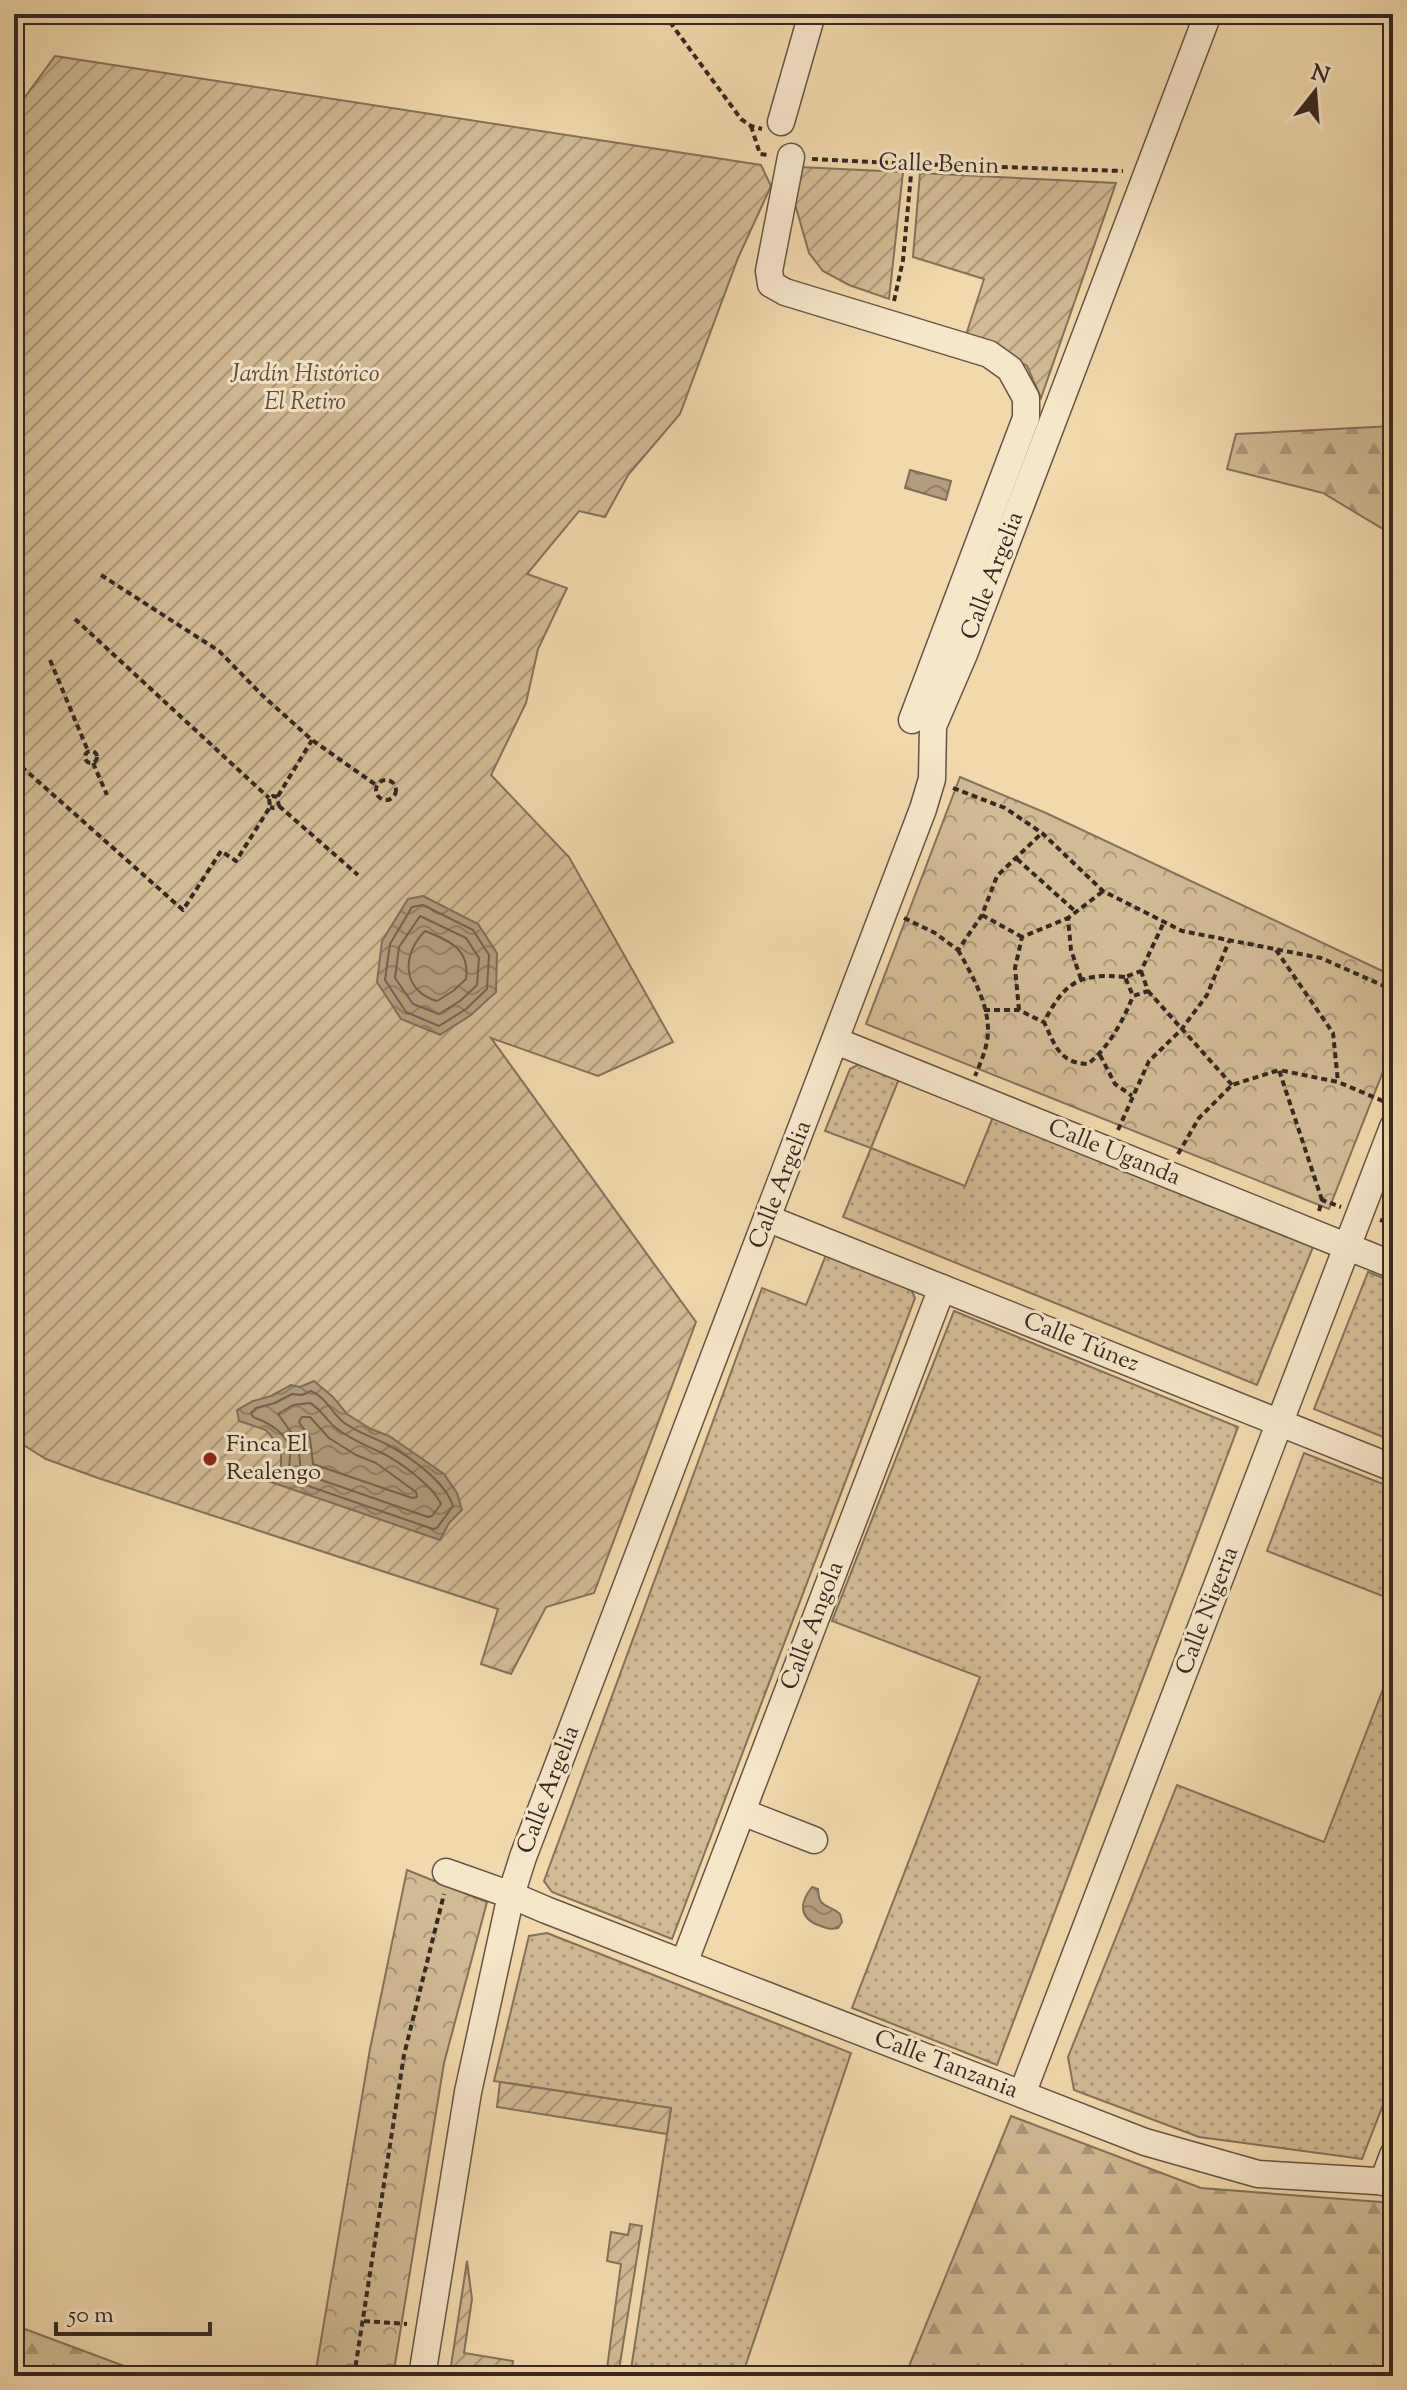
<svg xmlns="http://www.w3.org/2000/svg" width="1407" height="2390" font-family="'Sorts Mill Goudy',serif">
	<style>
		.grass { fill: url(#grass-dots); stroke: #84725b; stroke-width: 2 }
		.forest { fill: url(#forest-firs); stroke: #84725b; stroke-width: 2 }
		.park { fill: url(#park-crowns); stroke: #84725b; stroke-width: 2 }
		.garden { fill: url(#garden-furrows); stroke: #84725b; stroke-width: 2 }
		.water { fill: url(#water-waves); stroke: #806e58; stroke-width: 2 }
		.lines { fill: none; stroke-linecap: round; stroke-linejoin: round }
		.shore { stroke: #74624f; stroke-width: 2 }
		.minor-casing { stroke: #655444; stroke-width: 29 }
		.path { stroke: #362821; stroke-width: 4; stroke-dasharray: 6 4; stroke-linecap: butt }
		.minor { stroke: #f6e6ca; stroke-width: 26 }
		.poi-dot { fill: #8f2418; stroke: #f6e6ca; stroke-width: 3 }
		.labels { text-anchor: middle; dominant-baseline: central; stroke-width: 6; stroke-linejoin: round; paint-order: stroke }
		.street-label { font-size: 24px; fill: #362821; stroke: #f6e6ca }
		.park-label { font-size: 24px; font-style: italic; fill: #5d4d3e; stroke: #f6e6ca }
		.poi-label { font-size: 24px; fill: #362821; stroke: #f6e6ca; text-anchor: start }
	</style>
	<defs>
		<pattern id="grass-dots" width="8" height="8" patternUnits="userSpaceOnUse" patternTransform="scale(2)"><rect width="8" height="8" fill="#d1bb95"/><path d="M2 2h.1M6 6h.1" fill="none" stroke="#aa9879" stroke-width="1.8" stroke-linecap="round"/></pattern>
		<pattern id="forest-firs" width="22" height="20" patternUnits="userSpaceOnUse" patternTransform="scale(2)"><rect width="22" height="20" fill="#d1bb95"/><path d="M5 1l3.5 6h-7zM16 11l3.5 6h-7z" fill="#aa9879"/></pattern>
		<pattern id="park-crowns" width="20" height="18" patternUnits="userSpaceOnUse" patternTransform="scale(2)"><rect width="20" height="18" fill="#d1bb95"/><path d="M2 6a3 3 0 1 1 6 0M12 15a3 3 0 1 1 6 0" fill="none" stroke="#aa9879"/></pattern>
		<pattern id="garden-furrows" width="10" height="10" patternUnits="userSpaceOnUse" patternTransform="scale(2)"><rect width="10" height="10" fill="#d1bb95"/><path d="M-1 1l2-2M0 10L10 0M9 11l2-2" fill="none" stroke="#aa9879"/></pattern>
		<pattern id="water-waves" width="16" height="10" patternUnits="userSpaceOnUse" patternTransform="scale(2)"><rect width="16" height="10" fill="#b19d7d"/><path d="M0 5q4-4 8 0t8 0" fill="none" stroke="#918066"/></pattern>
	</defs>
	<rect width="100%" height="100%" fill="#f1d9ad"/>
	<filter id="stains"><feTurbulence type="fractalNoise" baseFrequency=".0025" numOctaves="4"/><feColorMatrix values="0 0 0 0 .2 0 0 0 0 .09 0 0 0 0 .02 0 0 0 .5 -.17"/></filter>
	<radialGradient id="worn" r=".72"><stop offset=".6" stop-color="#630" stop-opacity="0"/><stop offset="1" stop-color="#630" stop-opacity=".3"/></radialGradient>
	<g class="grass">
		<polygon points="861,1063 899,1079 871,1148 965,1186 993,1117 1313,1247 1257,1385 843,1217 871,1148 825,1131 850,1069"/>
		<polygon points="826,1255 910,1287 915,1298 672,1939 552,1892 544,1881 762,1288 806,1305"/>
		<polygon points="1368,1272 1393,1282 1393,1441 1314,1409"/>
		<polygon points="954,1311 1238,1427 997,2065 852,2008 980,1677 832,1621"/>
		<polygon points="1304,1453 1393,1488 1393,1600 1267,1551"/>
		<polygon points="1393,1663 1393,2079 1362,2159 1199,2137 1074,2090 1068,2057 1177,1785 1324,1842"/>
		<polygon points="547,1933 851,2053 742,2376 630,2376 671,2108 494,2081 529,1936"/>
	</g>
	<g class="forest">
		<polygon points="1393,426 1393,535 1323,493 1227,469 1236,434"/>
		<polygon points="1011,2116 1201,2188 1393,2203 1393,2376 905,2376"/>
		<polygon points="14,2325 151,2376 20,2376 14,2374"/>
	</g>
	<g class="park">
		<polygon points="960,777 1046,813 1393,976 1393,1046 1329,1209 866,1024"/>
		<polygon points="407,1870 487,1902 444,2063 393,2376 315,2376 370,2049"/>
	</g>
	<g class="garden">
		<polygon points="55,56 761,165 771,186 738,258 680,414 628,475 605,517 579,511 527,574 567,588 538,649 526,703 491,775 569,857 673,1042 598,1076 491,1038 696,1322 594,1593 546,1607 511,1674 481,1664 498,1609 98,1478 46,1459 14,1439 14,112"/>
		<polygon points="799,167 903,172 889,299 849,285 823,271 809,253 793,197"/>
		<polygon points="920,173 1116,183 1041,398 1027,366 998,349 965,338 984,279 913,257"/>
		<polygon points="500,2082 671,2108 667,2134 497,2107"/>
		<polygon points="630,2224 642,2226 618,2376 606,2376 621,2264 607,2261 611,2232 628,2235"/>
		<polygon points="467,2261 472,2299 464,2353 513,2361 511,2376 472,2376 460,2368 451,2366"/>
	</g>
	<g class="water">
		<polygon points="910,470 951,481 946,500 905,488"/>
		<polygon points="423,896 478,924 497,953 496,992 471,1015 440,1035 401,1019 377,982 382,941 408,899"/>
		<polygon points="314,1381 333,1397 347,1414 371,1429 389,1436 444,1474 457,1493 462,1510 449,1523 440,1540 268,1481 281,1468 281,1448 266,1430 239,1421 237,1410 253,1401 271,1396 291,1385 300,1387"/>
		<path d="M812,1887L818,1889C819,1910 828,1903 840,1914L842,1922L838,1928C830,1930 826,1928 818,1925C798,1917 800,1902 812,1887Z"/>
	</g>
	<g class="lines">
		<g class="shore">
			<polygon points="423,905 473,930 489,955 487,989 466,1009 439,1026 406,1012 385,980 390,944 412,907"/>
			<polygon points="420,916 466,938 479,958 477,985 460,1001 439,1014 413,1004 395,978 399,947"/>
			<path d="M425,931C450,941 470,949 466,979L453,991L437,1001C402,991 401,955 425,931Z"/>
			<path d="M311,1391C325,1397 331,1411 342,1421C355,1432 371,1436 386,1444C409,1456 445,1481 453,1506L437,1528L433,1529L288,1479C288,1470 292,1456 289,1446C283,1430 267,1422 253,1417L251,1413L256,1408L275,1403L292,1394L302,1395Z"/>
			<path d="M310,1403C321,1409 326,1420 336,1428C350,1439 365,1445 380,1452C399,1461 432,1485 441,1504L432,1516L428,1517L301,1473L298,1442L278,1414L293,1405Z"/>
			<polygon points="302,1417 310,1417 329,1438 356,1455 376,1463 416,1492 417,1497 412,1498 313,1464 310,1438 299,1422"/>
		</g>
		<g class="minor-casing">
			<g id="minor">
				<polyline points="781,122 812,14"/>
				<polyline points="791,157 769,271 771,284 785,292 989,354 1010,369 1026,398 1026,418 912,720"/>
				<polyline points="836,1041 1393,1265"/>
				<polyline points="769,1219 1393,1468"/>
				<polyline points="742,1812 814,1840"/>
				<polyline points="446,1872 511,1895 546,1910 1145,2142 1258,2174 1393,2182"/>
				<polyline points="684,1963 942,1288"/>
				<polyline points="1022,2094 1393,1127"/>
				<polyline points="1383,2182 1393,2155"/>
				<polyline points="422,2376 468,2092 511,1895 523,1857 923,809 932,779 933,726 964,654 1208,14"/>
			</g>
		</g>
		<g class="path">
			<polyline points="664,14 741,119 751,126 762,129"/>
			<polyline points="751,126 760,154 768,155"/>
			<polyline points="812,159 912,164 1123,171"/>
			<polyline points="894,301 903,260 912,164"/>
			<polyline points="101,575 219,651 262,695 312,740 376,785"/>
			<polyline points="75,619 269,798"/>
			<polyline points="50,660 88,751"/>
			<circle cx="91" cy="757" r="6"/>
			<polyline points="14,760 183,910 221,851 236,861 270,807 269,798 273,796 277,797 279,806 274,808 270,807"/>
			<polyline points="93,763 107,795"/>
			<circle cx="386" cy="790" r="10"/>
			<polyline points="953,788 1005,808 1042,833 1103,891 1182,931 1321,958 1393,990"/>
			<polyline points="278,796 312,740"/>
			<polyline points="279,806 358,875"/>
			<polyline points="1017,859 1076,912"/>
			<polyline points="982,915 1022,937"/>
			<polyline points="904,918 935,933 958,950 982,915 997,876 1042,833"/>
			<path d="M958,950C972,975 989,1004 988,1033C987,1048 981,1062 975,1076"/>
			<polyline points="1276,950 1333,1033 1338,1082"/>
			<polyline points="1141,971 1148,991 1133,996 1125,977 1141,971 1164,922"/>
			<path d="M1125,977C1080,973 1065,981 1044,1022C1055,1045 1059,1063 1088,1064C1109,1047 1123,1021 1133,996"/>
			<polyline points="1081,979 1071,950 1068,918 1102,892"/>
			<polyline points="1148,991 1232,1085"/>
			<polyline points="984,1010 1019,1010 1043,1022"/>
			<polyline points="1019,1010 1015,968 1022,937 1068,918"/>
			<polyline points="1100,1055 1115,1084 1132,1096"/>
			<polyline points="1118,1130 1149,1061 1181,1030 1207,995 1229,941"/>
			<polyline points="1178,1154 1199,1118 1232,1085 1279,1070"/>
			<polyline points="1322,1200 1279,1070 1338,1082 1390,1104"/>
			<polyline points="1319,1211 1322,1200 1341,1207"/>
			<polyline points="1380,1220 1387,1222 1393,1220"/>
			<polyline points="364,2321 407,2324"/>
			<polyline points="354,2376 404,2055 444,1894"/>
		</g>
		<use href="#minor" class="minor"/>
	</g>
	<circle class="poi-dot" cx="210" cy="1459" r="8"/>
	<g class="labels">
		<g class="street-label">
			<text transform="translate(939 165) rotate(2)">Calle Benin</text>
			<text transform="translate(993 576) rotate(-69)">Calle Argelia</text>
			<text transform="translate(1114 1153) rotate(22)">Calle Uganda</text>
			<text transform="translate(781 1185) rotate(-69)">Calle Argelia</text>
			<text transform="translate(1081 1343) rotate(22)">Calle Túnez</text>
			<text transform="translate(1208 1611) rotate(-69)">Calle Nigeria</text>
			<text transform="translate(813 1626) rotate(-69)">Calle Angola</text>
			<text transform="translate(549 1790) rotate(-69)">Calle Argelia</text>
			<text transform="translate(946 2065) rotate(21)">Calle Tanzania</text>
		</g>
		<g class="park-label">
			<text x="305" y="375">Jardín Histórico<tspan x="305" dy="28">El Retiro</tspan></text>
		</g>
		<g class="poi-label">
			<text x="226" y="1445">Finca El<tspan x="226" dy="28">Realengo</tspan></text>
		</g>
	</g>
	<rect width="1407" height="2390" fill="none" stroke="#f1d9ad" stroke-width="48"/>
	<rect x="16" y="16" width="1375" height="2358" fill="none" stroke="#362821" stroke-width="4"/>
	<rect x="24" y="24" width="1359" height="2342" fill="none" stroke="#362821" stroke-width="2"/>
	<g transform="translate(1315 92) rotate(17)" stroke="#f6e6ca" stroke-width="6" paint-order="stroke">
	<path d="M0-6L14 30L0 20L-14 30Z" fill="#362821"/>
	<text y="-12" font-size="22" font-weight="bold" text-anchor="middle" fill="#362821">N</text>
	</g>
	<path d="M56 2322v12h154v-12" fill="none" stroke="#362821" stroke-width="4"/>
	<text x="68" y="2322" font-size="24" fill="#362821" stroke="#f6e6ca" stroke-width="6" paint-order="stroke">50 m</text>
	<rect width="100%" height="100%" filter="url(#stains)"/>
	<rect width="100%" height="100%" fill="url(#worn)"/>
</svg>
